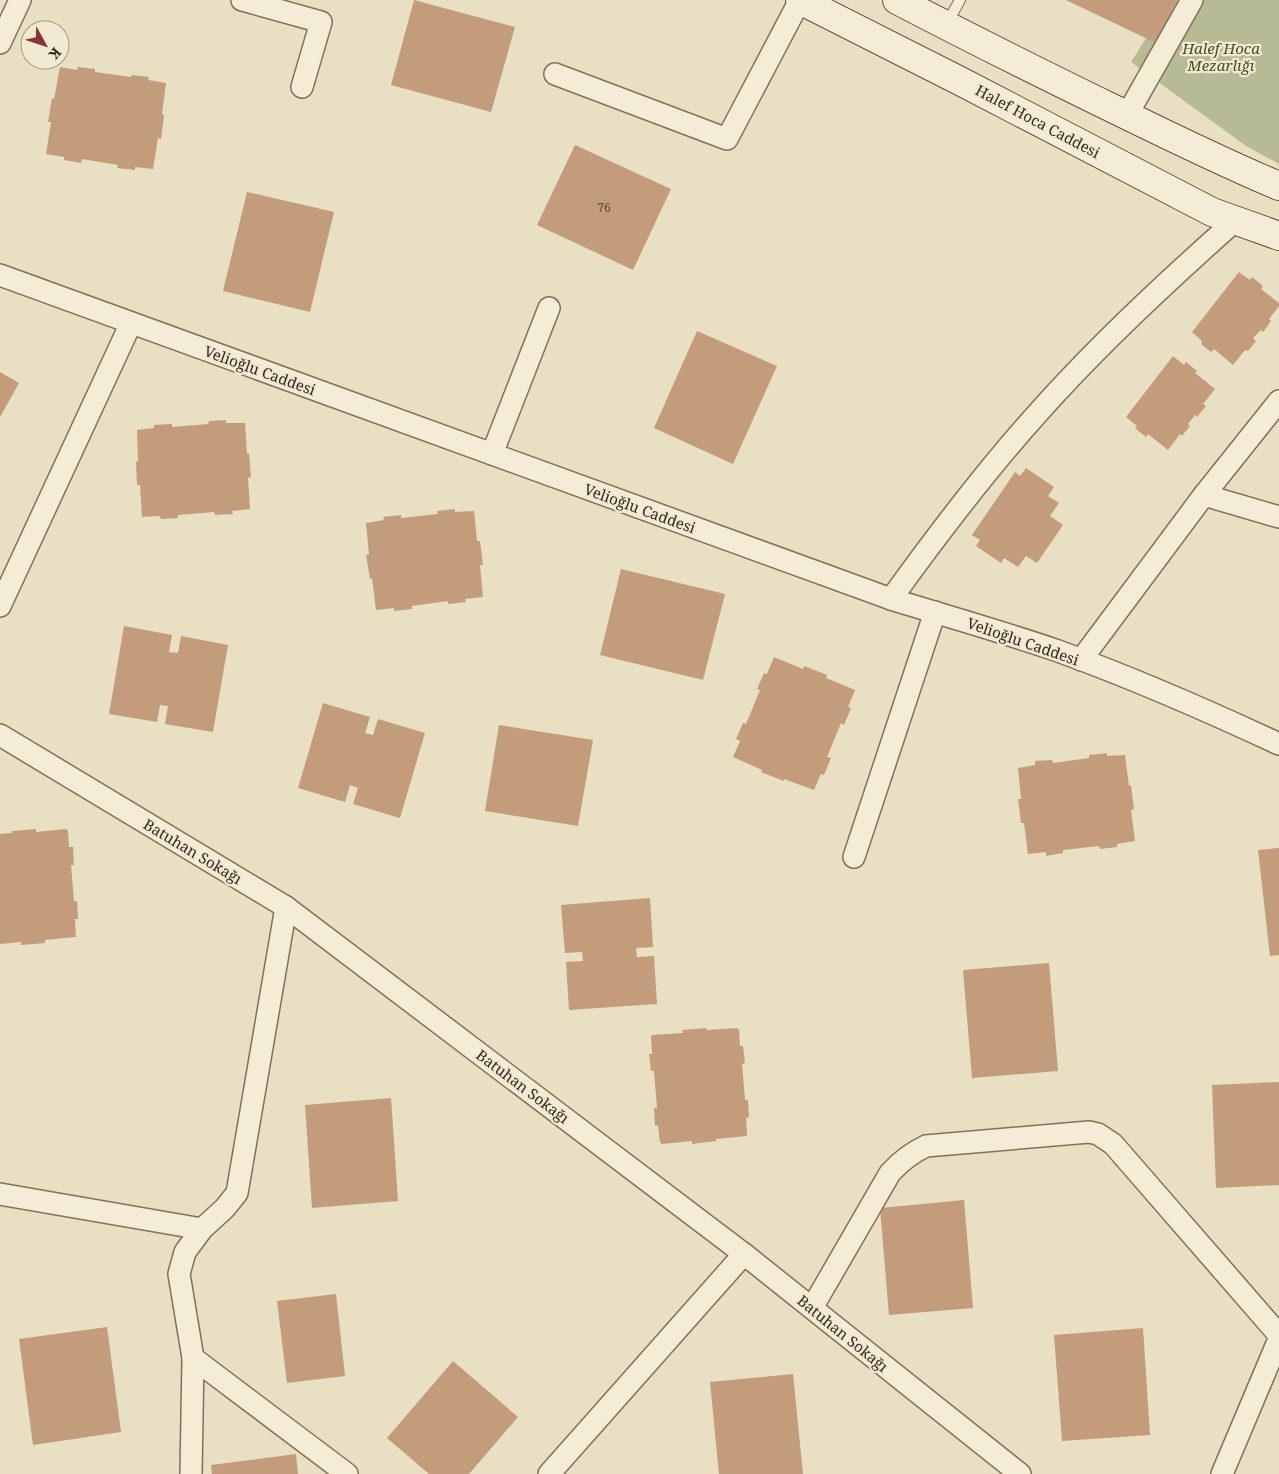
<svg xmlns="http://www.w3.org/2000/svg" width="1279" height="1474" font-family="'Noto Serif',serif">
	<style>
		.cemetery { fill: #b6bb96 }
		.building { fill: #c39c7c }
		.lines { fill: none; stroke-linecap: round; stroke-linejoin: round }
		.service-casing { stroke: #81715b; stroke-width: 12 }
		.minor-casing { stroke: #81715b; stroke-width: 24 }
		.secondary-casing { stroke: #63523f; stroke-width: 30 }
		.service { stroke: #f5ecd5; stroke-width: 10 }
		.minor { stroke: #f5ecd5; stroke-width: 21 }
		.secondary { stroke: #f5ecd5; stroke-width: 28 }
		.labels { text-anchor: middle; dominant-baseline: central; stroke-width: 4.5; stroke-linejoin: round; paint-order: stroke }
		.number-label { font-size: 12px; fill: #574636 }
		.park-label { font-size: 15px; font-style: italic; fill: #424d27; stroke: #f1e9d1 }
		.street-label { font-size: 15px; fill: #33291e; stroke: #f1e9d1 }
	</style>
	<rect width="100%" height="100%" fill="#e9dfc3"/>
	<polygon class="cemetery" points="1170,0 1279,0 1279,164 1246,146 1131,62"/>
	<g class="building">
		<polygon points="414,0 515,27 491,112 391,85"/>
		<polygon points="1066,0 1177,0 1156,43"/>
		<polygon points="60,67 77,70 78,67 95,69 95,72 131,77 132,75 149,77 148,80 166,83 162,114 164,115 161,139 158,138 153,169 135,167 135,170 117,168 118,165 82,159 81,163 64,160 64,157 46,154 51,122 48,122 52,98 54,99"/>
		<polygon points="575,145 671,189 633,270 537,225"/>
		<polygon points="247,192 334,212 310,312 223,291"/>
		<polygon points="1239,272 1250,280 1252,277 1263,286 1261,289 1279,303 1279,306 1269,319 1271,321 1263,332 1261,330 1253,338 1256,341 1248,351 1245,350 1233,365 1214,349 1211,352 1201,344 1202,341 1192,332"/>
		<polygon points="697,331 777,366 733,464 654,428"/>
		<polygon points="1173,356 1184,365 1186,362 1197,371 1195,373 1215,389 1203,404 1206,406 1197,417 1195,415 1188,424 1190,426 1182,436 1180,434 1168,450 1148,434 1146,437 1135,428 1137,426 1126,417"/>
		<polygon points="0,372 19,383 0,417"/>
		<polygon points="226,420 226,423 245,423 247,454 249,453 251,477 248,478 250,509 232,511 233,514 215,515 214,512 178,515 178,518 161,519 160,516 142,517 140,485 137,485 136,462 138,461 137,430 154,428 154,425 172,424 172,427 208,424 209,421"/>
		<polygon points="1026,468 1054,487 1048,496 1059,503 1050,516 1063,525 1037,563 1026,556 1018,567 1004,558 1001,563 976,546 980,540 972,535 1015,472 1020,476"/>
		<polygon points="455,509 455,512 474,511 477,541 480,541 483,565 480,565 483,597 465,599 466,602 448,604 448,601 412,606 412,609 394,611 394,608 376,610 372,578 370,579 366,555 369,554 366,523 384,520 383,517 401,515 401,518 438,514 437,511"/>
		<polygon points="621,569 725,594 703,680 600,655"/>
		<polygon points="124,626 172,635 169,652 178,653 181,636 228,645 213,732 165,724 168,706 160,705 157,722 109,714"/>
		<polygon points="774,657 803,669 804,666 827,675 826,678 855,690 848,707 851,708 844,725 841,723 827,757 831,758 824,775 821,774 814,790 784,779 784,781 761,772 762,770 733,757 740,741 736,739 743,723 746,724 760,690 757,689 764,673 767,674"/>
		<polygon points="323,703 370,717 365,733 373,735 378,719 425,733 400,818 353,804 358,788 350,785 345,802 298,788"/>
		<polygon points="499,725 593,740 578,826 485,811"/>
		<polygon points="1107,753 1107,756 1125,755 1129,786 1131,785 1134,809 1131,810 1135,841 1117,844 1117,847 1100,849 1099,846 1063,850 1063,853 1046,856 1046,852 1028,854 1024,823 1021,823 1018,799 1021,799 1018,768 1035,765 1035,761 1052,760 1053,763 1089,758 1089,755"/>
		<polygon points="36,829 36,832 66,829 68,831 69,847 73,847 74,865 71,865 74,901 77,901 78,919 75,919 76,937 45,940 45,943 21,945 21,942 0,944 0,834 12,833 12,831"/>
		<polygon points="1279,848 1279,955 1270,956 1258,850"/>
		<polygon points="650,898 653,947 636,948 637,957 654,956 657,1004 569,1010 566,962 583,961 582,952 565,953 561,905"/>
		<polygon points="1049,963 1058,1071 972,1078 963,970"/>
		<polygon points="706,1028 707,1030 737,1028 739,1030 740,1046 743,1046 745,1063 742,1064 745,1100 748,1100 749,1117 746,1118 747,1136 716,1139 716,1141 692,1144 692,1141 662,1144 660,1142 658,1125 655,1126 654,1108 657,1108 654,1071 651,1071 649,1054 652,1054 651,1037 652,1035 683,1033 682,1030"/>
		<polygon points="1279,1082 1279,1185 1216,1188 1212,1085"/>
		<polygon points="391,1098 398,1201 312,1208 305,1105"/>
		<polygon points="964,1200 973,1308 889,1315 880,1208"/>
		<polygon points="336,1294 345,1376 287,1383 277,1301"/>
		<polygon points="107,1327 121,1432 33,1445 19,1339"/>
		<polygon points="1143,1328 1150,1435 1062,1441 1054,1335"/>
		<polygon points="453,1361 518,1417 469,1474 429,1474 387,1438"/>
		<polygon points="793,1374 803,1474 719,1474 710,1382"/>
		<polygon points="296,1454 298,1474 212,1474 211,1465"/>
	</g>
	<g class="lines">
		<g class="service-casing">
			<polyline id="service" points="946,25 960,0"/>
		</g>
		<g class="minor-casing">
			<g id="minor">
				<polyline points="242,0 321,22 302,87"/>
				<polyline points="0,43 20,0"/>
				<polyline points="555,74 727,139 800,0"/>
				<polyline points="1127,115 1192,0"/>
				<path d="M0,275L891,599C946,616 1003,632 1058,651C1133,678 1206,710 1279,744"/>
				<polyline points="492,454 549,308"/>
				<polyline points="1204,495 1279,517"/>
				<path d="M891,599C937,535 984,473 1037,414C1098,345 1166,282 1235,221"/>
				<polyline points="0,606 131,323"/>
				<polyline points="1081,660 1204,495 1279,401"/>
				<polyline points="0,735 286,907 744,1254 1020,1474"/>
				<polyline points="854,857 935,612"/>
				<polyline points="0,1194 202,1229"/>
				<path d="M812,1308L890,1173C901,1161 911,1153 926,1146L1089,1132L1098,1134L1113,1144L1279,1335"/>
				<polyline points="193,1358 347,1474"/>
				<polyline points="191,1474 193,1358 179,1274 185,1252 202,1229 225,1208 237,1193 286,907"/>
				<polyline points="549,1474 744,1254"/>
				<polyline points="1222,1474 1279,1339"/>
			</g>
		</g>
		<g class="secondary-casing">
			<g id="secondary">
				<polyline points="800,0 962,82 1212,212 1279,236"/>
				<path d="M897,0C970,38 1044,75 1118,111C1171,137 1224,163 1279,186"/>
			</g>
		</g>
		<use href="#service" class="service"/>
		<use href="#minor" class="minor"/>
		<use href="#secondary" class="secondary"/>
	</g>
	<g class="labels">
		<g class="number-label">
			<text x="604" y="207">76</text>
		</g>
		<g class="park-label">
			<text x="1221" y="48">Halef Hoca<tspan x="1221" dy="17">Mezarlığı</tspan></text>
		</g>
		<g class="street-label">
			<text transform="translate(1038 121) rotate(28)">Halef Hoca Caddesi</text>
			<text transform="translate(260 370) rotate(20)">Velioğlu Caddesi</text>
			<text transform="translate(640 508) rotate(20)">Velioğlu Caddesi</text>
			<text transform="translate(1023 641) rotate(19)">Velioğlu Caddesi</text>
			<text transform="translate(193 851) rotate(31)">Batuhan Sokağı</text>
			<text transform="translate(523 1086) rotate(37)">Batuhan Sokağı</text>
			<text transform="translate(843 1333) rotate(39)">Batuhan Sokağı</text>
		</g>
	</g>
	<g transform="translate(45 45) rotate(130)"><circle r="24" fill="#f1e9d1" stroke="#a59c89"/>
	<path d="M0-4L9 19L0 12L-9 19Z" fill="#8a3332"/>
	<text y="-8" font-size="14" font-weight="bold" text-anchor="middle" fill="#33291e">K</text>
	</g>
</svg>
